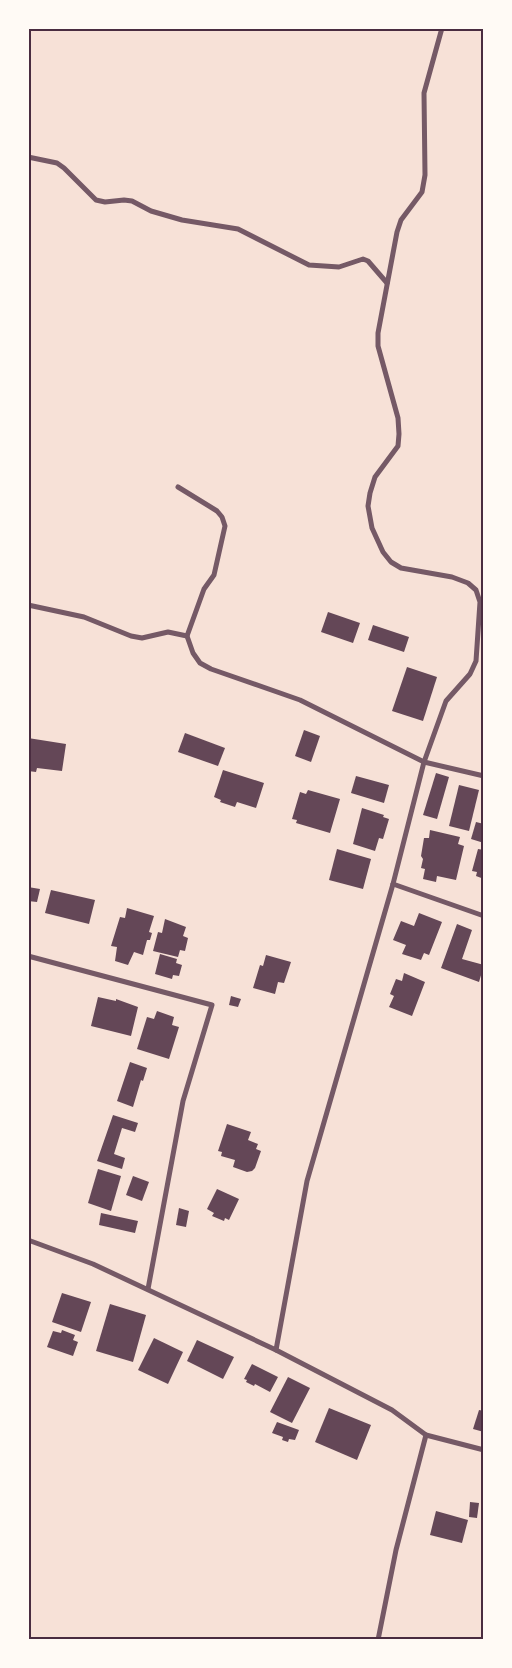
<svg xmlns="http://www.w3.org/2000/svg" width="512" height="1668" font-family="Commissioner,sans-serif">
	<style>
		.building { fill: #644757 }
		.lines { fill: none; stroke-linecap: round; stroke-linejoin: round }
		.minor { stroke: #755966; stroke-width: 5 }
		.neatline { fill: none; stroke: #4a2c40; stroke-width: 2 }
	</style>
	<rect width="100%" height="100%" fill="#f7e1d7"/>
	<g class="building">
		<polygon points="328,612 360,623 353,643 321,632"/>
		<polygon points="373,625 409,637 404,652 368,640"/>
		<polygon points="407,667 437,677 423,721 392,711"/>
		<polygon points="304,730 320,736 311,762 295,756"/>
		<polygon points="185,733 225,748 218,766 178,752"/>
		<polygon points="28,738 66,744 62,771 37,768 36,772 28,771"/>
		<polygon points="223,770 264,783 256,808 237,802 235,807 220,802 221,800 214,797"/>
		<polygon points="436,773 449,777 437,819 423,815"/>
		<polygon points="356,776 389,785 384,803 351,793"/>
		<polygon points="459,785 479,790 469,831 449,826"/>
		<polygon points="308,790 340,799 330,833 296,823 297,820 292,819 300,792 306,794"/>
		<polygon points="362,808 384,815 383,817 389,819 383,839 379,838 375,851 353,844"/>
		<polygon points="476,822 484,824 484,843 471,839"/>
		<polygon points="430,830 460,837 458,844 464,846 456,880 437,876 436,882 423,879 425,869 421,868 423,859 421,856 424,838 429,838"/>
		<polygon points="337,849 371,859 363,889 329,880"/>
		<polygon points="478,849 484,850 484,879 476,876 477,872 472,871"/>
		<polygon points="28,887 40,889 37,902 28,901"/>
		<polygon points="51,890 95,900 89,924 45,913"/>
		<polygon points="127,908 154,916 149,932 152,933 150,940 147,940 143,955 134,952 128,965 115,961 117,947 111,946 120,917 125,918"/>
		<polygon points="419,913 442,922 429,955 424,953 421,960 402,954 406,945 393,940 401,921 414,926"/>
		<polygon points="165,919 186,927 183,936 188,938 185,951 180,950 178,957 153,951 158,932 162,933"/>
		<polygon points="457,924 472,930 462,959 484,965 479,982 441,968"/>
		<polygon points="160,954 177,959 176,963 182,965 179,976 173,975 172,979 155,974"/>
		<polygon points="266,955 291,962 284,983 278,982 275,994 253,988 260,965 263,966"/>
		<polygon points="404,973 425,982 412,1016 389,1007 394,996 390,994 396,979 402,981"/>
		<polygon points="231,996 241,999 238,1007 229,1005"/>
		<polygon points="98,997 116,1001 116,999 138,1007 131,1036 91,1026"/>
		<polygon points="157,1011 174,1017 172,1025 179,1027 169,1059 137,1049 147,1017 154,1019"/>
		<polygon points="130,1062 147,1068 143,1081 141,1080 133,1107 117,1101"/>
		<polygon points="113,1115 138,1123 135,1132 122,1128 114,1154 125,1158 122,1169 97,1161"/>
		<polygon points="227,1124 251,1132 248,1140 258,1144 256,1149 261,1151 255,1168 252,1171 247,1172 233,1167 235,1160 221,1156 222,1152 218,1151"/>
		<polygon points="98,1169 121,1176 111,1211 88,1203"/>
		<polygon points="133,1176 149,1182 142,1201 126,1195"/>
		<polygon points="217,1189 239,1199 229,1220 225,1218 224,1221 212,1216 214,1213 207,1209"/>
		<polygon points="179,1208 189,1211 186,1227 176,1225"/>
		<polygon points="101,1213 138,1221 135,1233 99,1225"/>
		<polygon points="62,1293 91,1302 81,1332 52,1322"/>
		<polygon points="110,1304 146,1315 133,1362 96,1351"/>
		<polygon points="62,1330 75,1335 73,1340 78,1342 73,1356 47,1347 53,1331 61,1333"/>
		<polygon points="154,1338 183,1352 168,1384 138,1370"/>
		<polygon points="197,1340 234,1357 223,1379 187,1361"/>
		<polygon points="252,1364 278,1377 270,1392 255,1384 254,1386 246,1382 247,1380 244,1379"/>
		<polygon points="288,1377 310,1388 292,1423 270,1412"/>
		<polygon points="329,1408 371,1425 357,1460 315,1442"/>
		<polygon points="479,1410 484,1411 484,1432 473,1429"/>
		<polygon points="277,1422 299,1430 295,1440 289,1439 288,1442 282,1440 283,1437 272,1433"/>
		<polygon points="470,1502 479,1503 477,1518 469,1517"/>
		<polygon points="436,1511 468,1520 462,1543 430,1535"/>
	</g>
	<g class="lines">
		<g class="minor">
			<polyline points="28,157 57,163 64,168 96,200 105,202 124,200 132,201 151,211 182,220 238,229 309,265 339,267 363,259 368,261 387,283"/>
			<polyline points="178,487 217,511 222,517 225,526 214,575 204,589 187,636 193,653 200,663 211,669 300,700 424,762 484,776"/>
			<polyline points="28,605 84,617 131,636 142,638 168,632 187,636"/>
			<polyline points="393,884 484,916"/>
			<polyline points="28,956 212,1005 183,1101 148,1289"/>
			<polyline points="28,1240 93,1264 276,1350 392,1410 426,1435 484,1450"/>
			<polyline points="276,1350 307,1181 393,884 424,762 446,701 470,674 476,661 480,602 476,590 468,583 452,577 401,568 391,562 383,552 372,528 368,506 370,493 375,477 398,446 399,434 398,418 378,346 378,333 397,232 401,220 422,192 425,175 424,93 442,28"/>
			<polyline points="378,1640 396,1550 426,1435"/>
		</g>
	</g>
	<rect width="512" height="1668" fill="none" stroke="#fffaf5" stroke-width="60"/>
	<rect x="30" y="30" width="452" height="1608" class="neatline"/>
</svg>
